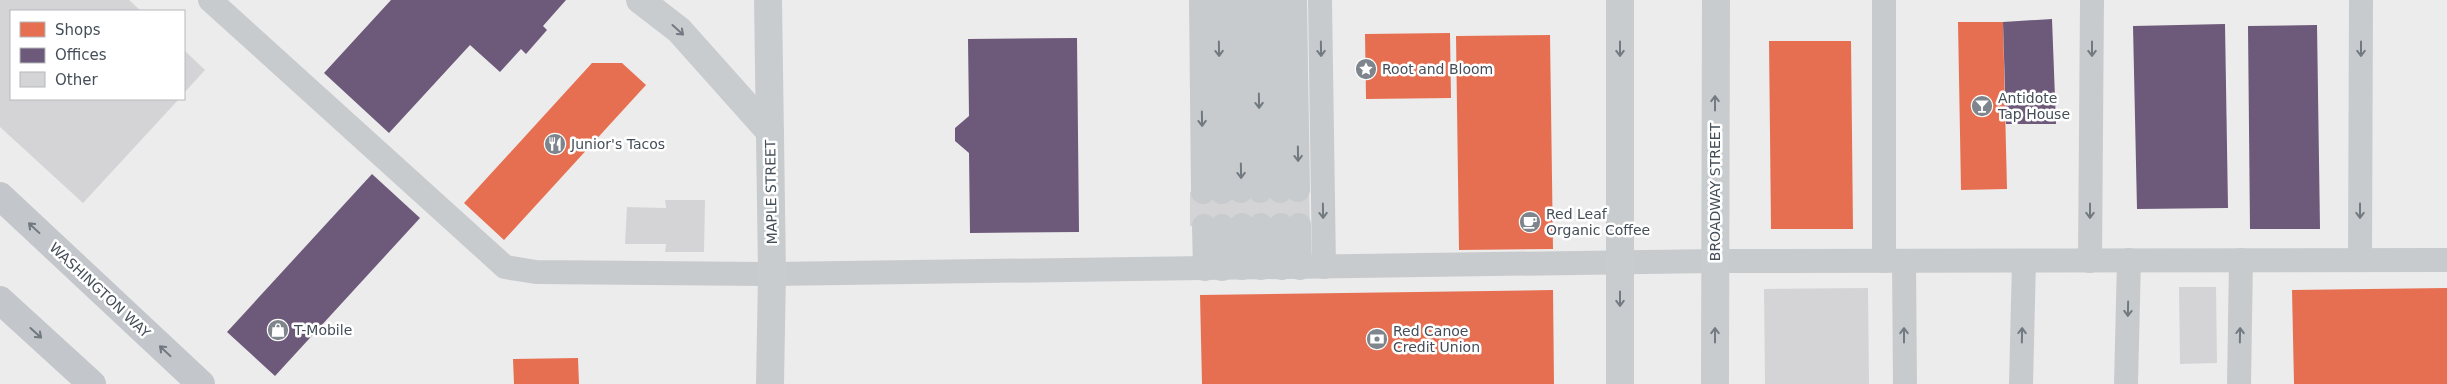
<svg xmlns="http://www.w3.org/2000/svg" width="2447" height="384" font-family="'DejaVu Sans',sans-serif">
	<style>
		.shops { fill: #e76f51 }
		.offices { fill: #6d597a }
		.building { fill: #d4d4d6 }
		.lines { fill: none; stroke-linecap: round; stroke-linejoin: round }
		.lane { stroke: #c8cbcd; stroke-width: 24 }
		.secondary { stroke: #c9cccf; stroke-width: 28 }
		.primary { stroke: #c3c7cb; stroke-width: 28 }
		.oneway { stroke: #737a82 }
		.oneway2 { stroke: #727a81 }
		.oneway3 { stroke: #707880 }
		.labels { text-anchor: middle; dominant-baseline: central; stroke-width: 5; stroke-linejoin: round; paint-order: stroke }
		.poi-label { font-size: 14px; fill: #444e58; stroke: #fff; text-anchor: start }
		.street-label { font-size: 14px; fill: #444e58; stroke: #fff }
	</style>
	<rect width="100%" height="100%" fill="#edecec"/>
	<g class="shops">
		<polygon points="1958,22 2003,22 2007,189 1961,190"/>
		<polygon points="1450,33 1451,98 1366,99 1365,34"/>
		<polygon points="1550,35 1553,249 1459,250 1456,36"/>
		<polygon points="1769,41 1851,41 1853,229 1771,229"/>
		<polygon points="592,63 622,63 646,85 504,240 464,203"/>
		<polygon points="2447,288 2447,384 2294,384 2292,290"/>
		<polygon points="1553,290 1554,384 1202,384 1200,295"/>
		<polygon points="578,358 579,384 514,384 513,359"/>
	</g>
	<g class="offices">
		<polygon points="391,0 566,0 543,26 547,30 526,54 521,49 500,72 470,45 389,133 324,73"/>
		<polygon points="2052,19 2056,124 2006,124 2003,22"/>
		<polygon points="2225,24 2228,208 2137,209 2133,26"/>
		<polygon points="2317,25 2320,229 2250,229 2248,26"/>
		<polygon points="1077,38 1079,232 970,233 969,153 955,141 955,128 969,116 968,39"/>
		<polygon points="372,174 420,218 275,376 227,332"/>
	</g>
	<g class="building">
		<polygon points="0,0 129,0 141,11 11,11 11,99 179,99 83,203 0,127"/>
		<polygon points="184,50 205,70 184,93"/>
		<polygon points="1309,191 1310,225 1190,226 1190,192"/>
		<polygon points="665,200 705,200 704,252 665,252 666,244 625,244 627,207 666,208"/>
		<polygon points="2179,287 2216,287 2217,363 2180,364"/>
		<polygon points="1868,288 1869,384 1765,384 1764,289"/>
	</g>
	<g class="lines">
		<g class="lane">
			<polyline points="210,0 505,267 536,272 772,274 1715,261 2447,260"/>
			<polyline points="1201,0 1203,192"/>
			<polyline points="1218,0 1222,192"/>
			<polyline points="1238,0 1241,191"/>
			<polyline points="1258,0 1260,191"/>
			<polyline points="1277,0 1280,191"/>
			<polyline points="1295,0 1298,190"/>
			<polyline points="1320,0 1324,267"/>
			<polyline points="1884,0 1884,261"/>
			<polyline points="1242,225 1242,268"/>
			<polyline points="1261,225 1261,268"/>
			<polyline points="1281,225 1282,268"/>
			<polyline points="1299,225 1300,268"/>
			<polyline points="1204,226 1205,269"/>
			<polyline points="1222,226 1222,269"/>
			<polyline points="2360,260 2361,0"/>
			<polyline points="1904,261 1905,384"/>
			<polyline points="2090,261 2092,0"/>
			<polyline points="2021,384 2024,261"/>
			<polyline points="2126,384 2129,260"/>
			<polyline points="2239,384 2241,260"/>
		</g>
		<g class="secondary">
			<polyline points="640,0 679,30 770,132"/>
			<polyline points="768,0 772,274 770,384"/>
			<polyline points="1620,0 1620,384"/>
			<polyline points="1715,384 1716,0"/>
		</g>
		<g class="primary">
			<polyline points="0,196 201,384"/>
			<polyline points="0,300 92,384"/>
		</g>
	</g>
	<defs><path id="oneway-shaft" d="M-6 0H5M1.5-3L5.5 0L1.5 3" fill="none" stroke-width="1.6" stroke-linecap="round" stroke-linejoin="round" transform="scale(1.25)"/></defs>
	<g class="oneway">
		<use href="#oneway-shaft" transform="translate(678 30) rotate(42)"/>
		<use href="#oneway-shaft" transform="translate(1620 49) rotate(90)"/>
		<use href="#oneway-shaft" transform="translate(1715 103) rotate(-90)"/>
		<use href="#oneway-shaft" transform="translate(1620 299) rotate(90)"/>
		<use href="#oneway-shaft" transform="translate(1715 335) rotate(-90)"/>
	</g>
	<g class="oneway2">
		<use href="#oneway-shaft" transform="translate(1219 49) rotate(89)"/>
		<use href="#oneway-shaft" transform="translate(1321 49) rotate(89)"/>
		<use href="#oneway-shaft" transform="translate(2092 49) rotate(90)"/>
		<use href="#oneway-shaft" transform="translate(2361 49) rotate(90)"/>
		<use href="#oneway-shaft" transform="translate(1259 101) rotate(89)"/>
		<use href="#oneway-shaft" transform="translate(1202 119) rotate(89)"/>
		<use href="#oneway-shaft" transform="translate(1298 154) rotate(89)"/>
		<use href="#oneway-shaft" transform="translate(1241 171) rotate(89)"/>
		<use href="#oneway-shaft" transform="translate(1323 211) rotate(89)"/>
		<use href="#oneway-shaft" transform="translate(2090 211) rotate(90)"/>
		<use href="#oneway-shaft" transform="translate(2360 211) rotate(90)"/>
		<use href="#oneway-shaft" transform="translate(2128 309) rotate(91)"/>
		<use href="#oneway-shaft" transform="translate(1904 335) rotate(-90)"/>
		<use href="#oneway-shaft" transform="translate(2022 335) rotate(-89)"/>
		<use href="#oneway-shaft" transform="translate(2240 335) rotate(-89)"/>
	</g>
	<g class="oneway3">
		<use href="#oneway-shaft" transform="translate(34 228) rotate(-137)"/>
		<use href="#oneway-shaft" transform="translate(36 333) rotate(42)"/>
		<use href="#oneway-shaft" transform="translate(165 351) rotate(-137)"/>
	</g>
	<defs>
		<g id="sight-disc" transform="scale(1.125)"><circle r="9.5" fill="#7f858c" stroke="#fff"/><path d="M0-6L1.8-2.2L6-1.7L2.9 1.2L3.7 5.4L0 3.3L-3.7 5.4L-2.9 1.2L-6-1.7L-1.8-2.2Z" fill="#fff"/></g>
		<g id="bar-disc" transform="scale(1.125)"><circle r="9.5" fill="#7f858c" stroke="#fff"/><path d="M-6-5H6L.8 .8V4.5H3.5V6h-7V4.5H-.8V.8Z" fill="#fff"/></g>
		<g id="restaurant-disc" transform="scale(1.125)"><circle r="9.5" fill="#7f858c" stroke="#fff"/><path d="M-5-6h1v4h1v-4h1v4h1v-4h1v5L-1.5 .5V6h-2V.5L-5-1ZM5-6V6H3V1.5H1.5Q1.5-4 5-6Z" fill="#fff"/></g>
		<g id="cafe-disc" transform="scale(1.125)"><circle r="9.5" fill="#7f858c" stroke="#fff"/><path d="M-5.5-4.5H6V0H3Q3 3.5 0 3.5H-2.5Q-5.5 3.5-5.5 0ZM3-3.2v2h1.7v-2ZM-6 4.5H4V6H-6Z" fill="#fff"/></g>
		<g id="shop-disc" transform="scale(1.125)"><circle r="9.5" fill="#7f858c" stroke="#fff"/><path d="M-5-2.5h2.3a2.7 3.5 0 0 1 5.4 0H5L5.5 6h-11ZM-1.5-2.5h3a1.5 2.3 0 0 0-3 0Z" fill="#fff"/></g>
		<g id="bank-disc" transform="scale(1.125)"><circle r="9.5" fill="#7f858c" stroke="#fff"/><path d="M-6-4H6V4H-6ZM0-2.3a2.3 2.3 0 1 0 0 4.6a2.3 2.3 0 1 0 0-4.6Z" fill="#fff"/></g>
	</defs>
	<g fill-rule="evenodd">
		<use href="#sight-disc" x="1366" y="69"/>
		<use href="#bar-disc" x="1982" y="106"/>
		<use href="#restaurant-disc" x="555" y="144"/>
		<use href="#cafe-disc" x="1530" y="222"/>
		<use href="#shop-disc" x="278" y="330"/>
		<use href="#bank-disc" x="1377" y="339"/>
	</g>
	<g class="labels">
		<g class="poi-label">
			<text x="1382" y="69">Root and Bloom</text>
			<text x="1998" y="98">Antidote<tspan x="1998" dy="16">Tap House</tspan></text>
			<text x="571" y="144">Junior's Tacos</text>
			<text x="1546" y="214">Red Leaf<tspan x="1546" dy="16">Organic Coffee</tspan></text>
			<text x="294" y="330">T-Mobile</text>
			<text x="1393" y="331">Red Canoe<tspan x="1393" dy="16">Credit Union</tspan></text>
		</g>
		<g class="street-label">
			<text transform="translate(771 192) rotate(-91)">MAPLE STREET</text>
			<text transform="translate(1715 192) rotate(-90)">BROADWAY STREET</text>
			<text transform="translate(100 290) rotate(43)">WASHINGTON WAY</text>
		</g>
	</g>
	<rect x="10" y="10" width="175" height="90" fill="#ffffff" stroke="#b4b8bc"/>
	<rect x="20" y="22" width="25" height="15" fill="#e76f51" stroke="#b4b8bc"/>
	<text x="55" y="35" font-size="15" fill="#444e58">Shops</text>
	<rect x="20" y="48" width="25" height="15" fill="#6d597a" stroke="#b4b8bc"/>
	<text x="55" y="60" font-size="15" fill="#444e58">Offices</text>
	<rect x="20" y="72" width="25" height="15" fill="#d4d4d6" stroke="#b4b8bc"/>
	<text x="55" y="85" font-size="15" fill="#444e58">Other</text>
</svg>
